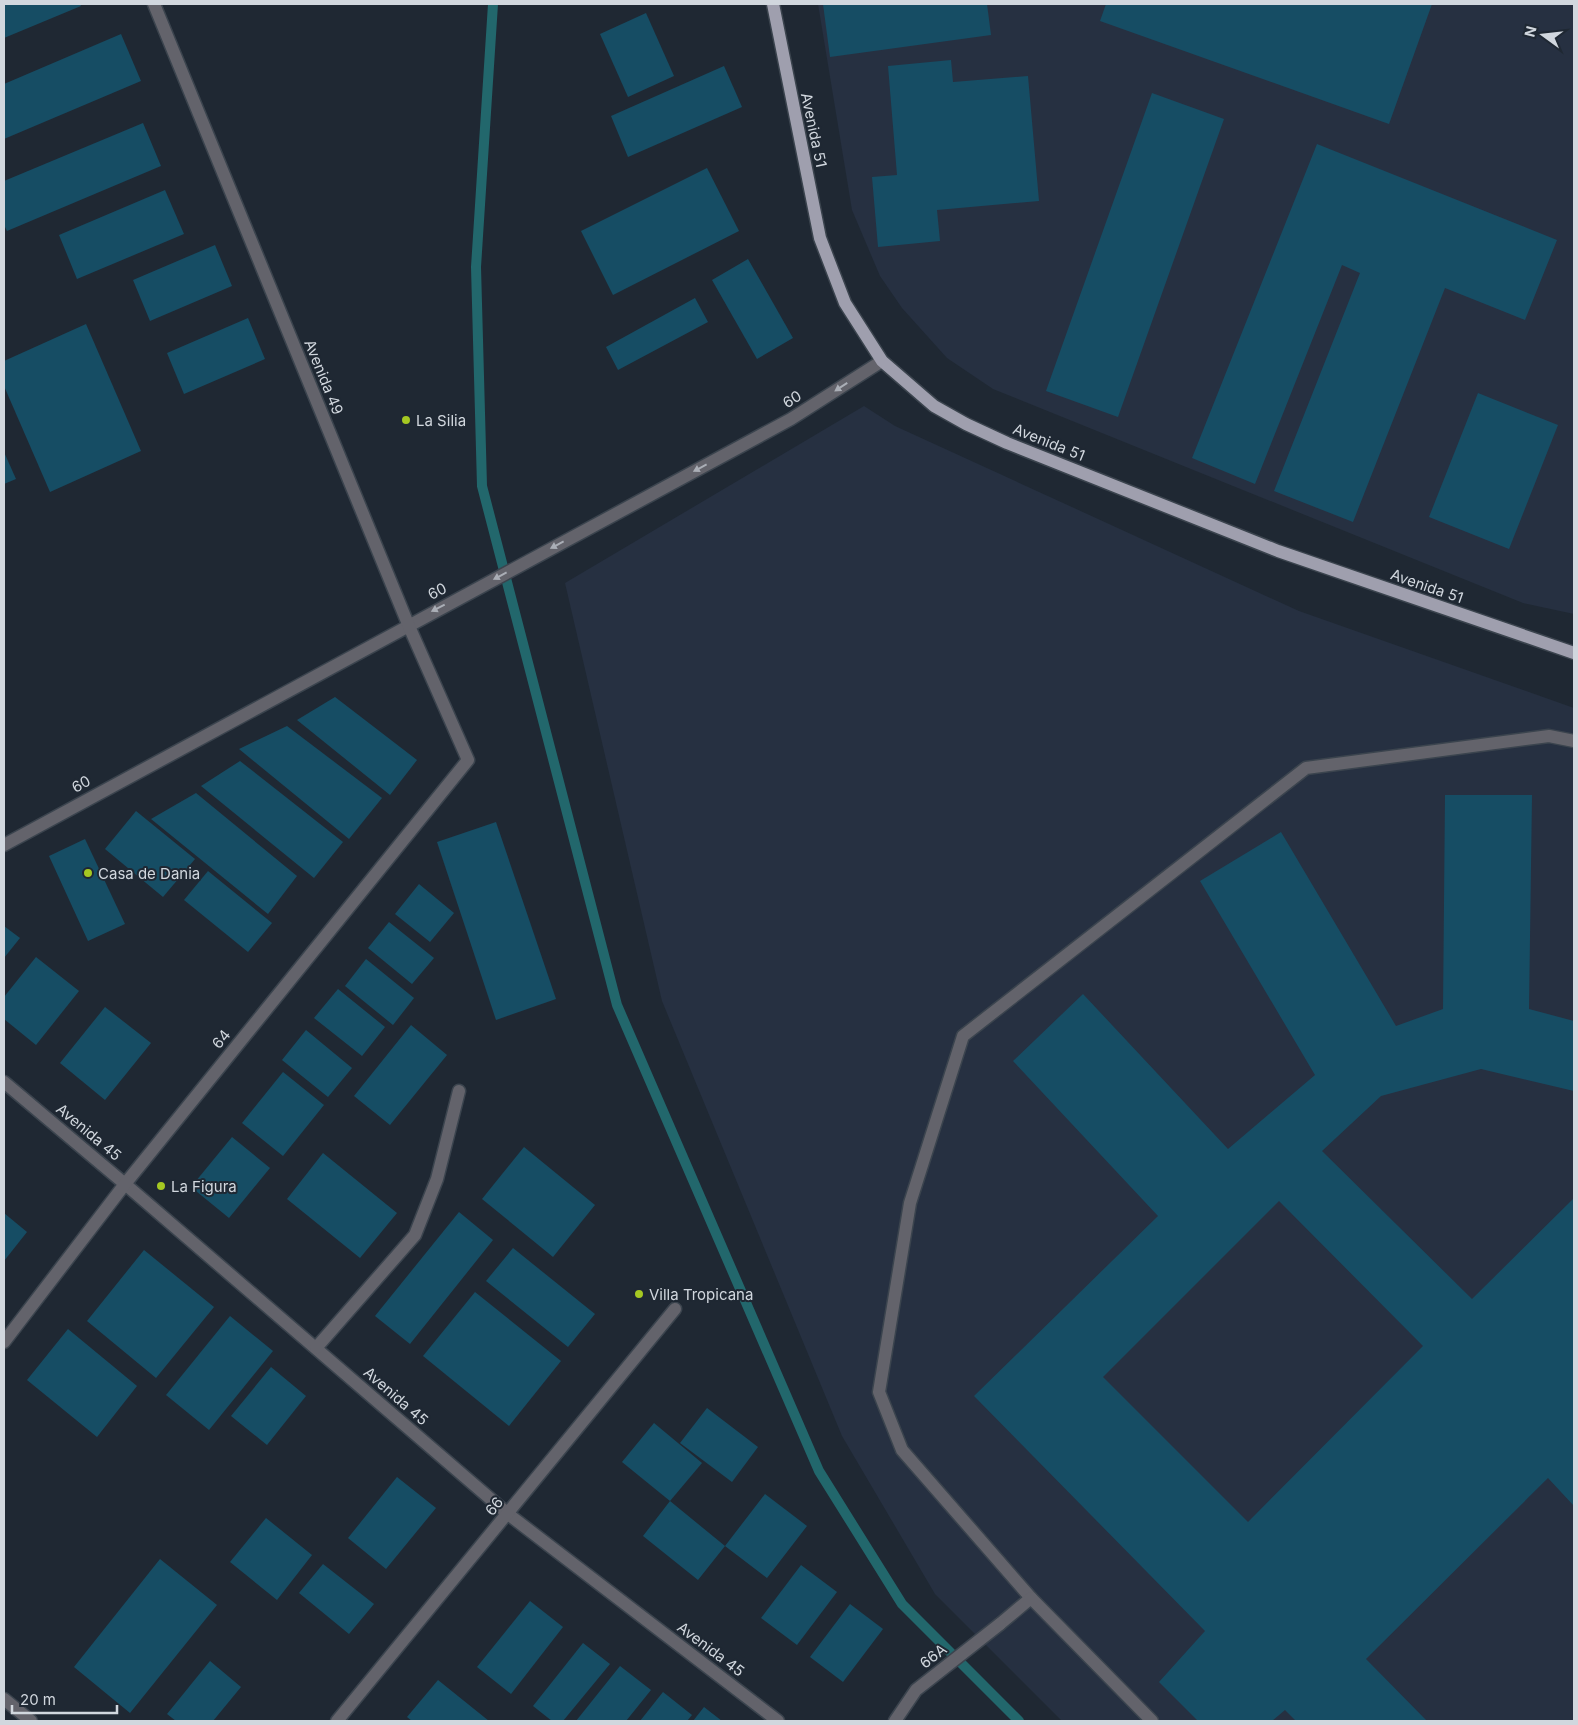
<svg xmlns="http://www.w3.org/2000/svg" width="1578" height="1725" font-family="Inter,sans-serif">
	<style>
		.built { fill: #263041 }
		.lines { fill: none; stroke-linecap: round; stroke-linejoin: round }
		.stream { stroke: #22676c; stroke-width: 10 }
		.building { fill: #164d64; fill-rule: evenodd }
		.lane-casing { stroke: #3b444e; stroke-width: 15 }
		.street-casing { stroke: #3b444e; stroke-width: 15 }
		.primary-casing { stroke: #3b444e; stroke-width: 15 }
		.lane { stroke: #63636b; stroke-width: 12 }
		.street { stroke: #63636b; stroke-width: 12 }
		.primary { stroke: #9f9fae; stroke-width: 12 }
		.oneway { fill: #aaaeb6 }
		.poi-dot { fill: #a5c822; stroke: #1f2833; stroke-width: 2 }
		.labels { text-anchor: middle; dominant-baseline: central; stroke-width: 4; stroke-linejoin: round; paint-order: stroke }
		.street-label { font-size: 15px; fill: #d1d7de; stroke: #1f2833 }
		.poi-label { font-size: 15px; fill: #d1d7de; stroke: #1f2833; text-anchor: start }
	</style>
	<rect width="100%" height="100%" fill="#1f2833"/>
	<g class="built">
		<polygon points="818,4 1574,4 1574,614 1523,603 993,389 947,358 902,308 880,276 852,210"/>
		<polygon points="864,406 895,426 1299,611 1574,708 1574,1721 1062,1721 935,1594 842,1436 662,1001 565,583"/>
	</g>
	<g class="lines">
		<polyline class="stream" points="493,4 476,267 482,486 617,1005 819,1471 902,1604 1019,1721"/>
	</g>
	<g class="building">
		<polygon points="4,4 80,4 81,6 4,38"/>
		<polygon points="823,4 987,4 991,35 830,57"/>
		<polygon points="1106,4 1432,4 1389,124 1100,21"/>
		<polygon points="646,13 674,76 628,97 600,34"/>
		<polygon points="121,34 141,81 4,139 4,84"/>
		<polygon points="951,60 953,82 1028,76 1039,201 937,210 940,241 878,247 872,177 897,175 888,66"/>
		<polygon points="724,66 742,107 628,157 611,116"/>
		<polygon points="1152,93 1224,119 1118,417 1046,391"/>
		<polygon points="143,123 161,166 7,231 4,225 4,181"/>
		<polygon points="1317,144 1557,240 1525,320 1445,288 1353,522 1274,491 1360,273 1342,265 1255,484 1192,458"/>
		<polygon points="707,168 739,231 613,295 581,231"/>
		<polygon points="165,190 184,234 77,279 59,235"/>
		<polygon points="215,245 232,286 150,321 133,280"/>
		<polygon points="748,259 793,338 757,359 712,280"/>
		<polygon points="695,298 708,322 618,370 606,347"/>
		<polygon points="248,318 265,359 184,394 167,353"/>
		<polygon points="86,324 141,451 50,492 4,386 4,361"/>
		<polygon points="1478,393 1558,425 1509,549 1429,517"/>
		<polygon points="4,452 16,479 4,484"/>
		<polygon points="335,697 417,760 390,795 297,720"/>
		<polygon points="287,726 382,798 349,839 239,749"/>
		<polygon points="240,761 343,842 314,878 201,786"/>
		<polygon points="196,793 297,876 268,914 151,819"/>
		<path d="M1445,795H1532L1529,1009L1574,1021V1091L1481,1069L1381,1096L1322,1151L1472,1299L1574,1198V1506L1548,1478L1366,1659L1427,1721H1296L1285,1710L1272,1721H1198L1159,1682L1205,1631L974,1396L1158,1216L1013,1061L1083,994L1228,1149L1315,1075L1200,881L1281,832L1396,1026L1443,1009ZM1279,1201L1423,1346L1248,1522L1103,1377Z"/>
		<polygon points="136,811 195,859 163,897 105,849"/>
		<polygon points="496,822 556,999 496,1020 437,842"/>
		<polygon points="85,839 125,924 88,941 49,856"/>
		<polygon points="208,871 272,923 248,952 184,900"/>
		<polygon points="419,884 454,913 430,942 395,914"/>
		<polygon points="389,922 434,958 412,984 368,948"/>
		<polygon points="4,926 20,938 4,958"/>
		<polygon points="36,957 79,991 36,1045 4,1019 4,997"/>
		<polygon points="366,959 414,998 393,1025 345,986"/>
		<polygon points="338,989 385,1027 362,1056 314,1018"/>
		<polygon points="105,1007 151,1043 105,1100 60,1063"/>
		<polygon points="411,1025 447,1055 390,1125 354,1096"/>
		<polygon points="306,1030 352,1068 328,1097 282,1060"/>
		<polygon points="283,1072 324,1105 283,1156 242,1123"/>
		<polygon points="232,1137 270,1168 229,1218 191,1187"/>
		<polygon points="524,1147 595,1205 553,1257 482,1199"/>
		<polygon points="323,1153 397,1213 360,1258 287,1199"/>
		<polygon points="459,1212 493,1240 410,1344 375,1316"/>
		<polygon points="4,1213 27,1232 4,1261"/>
		<polygon points="513,1248 595,1314 568,1347 486,1281"/>
		<polygon points="144,1250 214,1307 156,1378 87,1321"/>
		<polygon points="475,1292 561,1361 509,1426 423,1356"/>
		<polygon points="230,1316 273,1351 209,1430 166,1395"/>
		<polygon points="68,1329 137,1386 97,1437 27,1380"/>
		<polygon points="271,1367 306,1396 267,1445 231,1416"/>
		<polygon points="707,1408 758,1447 732,1482 680,1443"/>
		<polygon points="654,1423 702,1463 670,1501 622,1462"/>
		<polygon points="397,1477 436,1508 386,1569 348,1538"/>
		<polygon points="765,1494 807,1526 767,1578 725,1546 698,1580 643,1536 670,1501 725,1546"/>
		<polygon points="266,1518 312,1555 277,1600 230,1562"/>
		<polygon points="160,1559 217,1605 130,1713 74,1667"/>
		<polygon points="323,1564 374,1604 349,1634 299,1593"/>
		<polygon points="801,1565 837,1592 797,1645 761,1618"/>
		<polygon points="530,1601 563,1627 511,1694 477,1667"/>
		<polygon points="850,1604 883,1629 843,1682 810,1657"/>
		<polygon points="583,1643 610,1664 563,1721 552,1721 533,1706"/>
		<polygon points="210,1661 241,1687 213,1721 176,1721 167,1714"/>
		<polygon points="620,1666 651,1690 626,1721 576,1721"/>
		<polygon points="438,1680 489,1721 412,1721 407,1717"/>
		<polygon points="663,1692 692,1715 687,1721 640,1721"/>
		<polygon points="704,1707 722,1721 693,1721"/>
	</g>
	<g class="lines">
		<g class="lane-casing">
			<g id="lane">
				<polyline points="1031,1598 902,1450 879,1392 910,1203 963,1036 1306,768 1549,736 1574,741"/>
				<polyline points="1000,1624 1031,1598 1152,1721"/>
			</g>
		</g>
		<g class="street-casing">
			<g id="street">
				<polyline points="4,845 791,419 882,361"/>
				<polyline points="4,1082 125,1184 508,1514 778,1721"/>
				<polyline points="4,1342 125,1184 468,760 408,624 154,4"/>
				<polyline points="316,1348 415,1235 437,1179 459,1091"/>
				<polyline points="4,1699 31,1721"/>
				<polyline points="337,1721 675,1309"/>
				<polyline points="895,1721 916,1690 1000,1624"/>
			</g>
		</g>
		<g class="primary-casing">
			<polyline id="primary" points="773,4 820,238 845,303 882,361 934,406 966,424 1007,443 1278,551 1574,653"/>
		</g>
		<use href="#lane" class="lane"/>
		<use href="#street" class="street"/>
		<use href="#primary" class="primary"/>
	</g>
	<defs><path id="oneway-solid" d="M-6-.8H1V-3.2L6.5 0L1 3.2V.8H-6Z" transform="scale(1.25)"/></defs>
	<g class="oneway">
		<use href="#oneway-solid" transform="translate(841 387) rotate(147)"/>
		<use href="#oneway-solid" transform="translate(700 468) rotate(152)"/>
		<use href="#oneway-solid" transform="translate(557 545) rotate(152)"/>
		<use href="#oneway-solid" transform="translate(500 576) rotate(152)"/>
		<use href="#oneway-solid" transform="translate(438 608) rotate(153)"/>
	</g>
	<g class="poi-dot">
		<circle cx="406" cy="420" r="5"/>
		<circle cx="88" cy="873" r="5"/>
		<circle cx="161" cy="1186" r="5"/>
		<circle cx="639" cy="1294" r="5"/>
	</g>
	<g class="labels">
		<g class="street-label">
			<text transform="translate(814 130) rotate(78)">Avenida 51</text>
			<text transform="translate(324 377) rotate(68)">Avenida 49</text>
			<text transform="translate(792 399) rotate(-32)">60</text>
			<text transform="translate(1049 442) rotate(22)">Avenida 51</text>
			<text transform="translate(1427 586) rotate(19)">Avenida 51</text>
			<text transform="translate(437 591) rotate(-27)">60</text>
			<text transform="translate(81 784) rotate(-29)">60</text>
			<text transform="translate(221 1039) rotate(-51)">64</text>
			<text transform="translate(89 1132) rotate(40)">Avenida 45</text>
			<text transform="translate(396 1396) rotate(41)">Avenida 45</text>
			<text transform="translate(494 1506) rotate(-51)">66</text>
			<text transform="translate(711 1649) rotate(37)">Avenida 45</text>
			<text transform="translate(933 1656) rotate(-38)">66A</text>
		</g>
		<g class="poi-label">
			<text x="416" y="420">La Silia</text>
			<text x="98" y="873">Casa de Dania</text>
			<text x="171" y="1186">La Figura</text>
			<text x="649" y="1294">Villa Tropicana</text>
		</g>
	</g>
	<rect width="1578" height="1725" fill="none" stroke="#d1d7de" stroke-width="10"/>
	<g transform="translate(1543 35) rotate(285)" stroke="#1f2833" stroke-width="4" paint-order="stroke">
	<path d="M0-4L9 19L0 12L-9 19Z" fill="#d1d7de"/>
	<text y="-8" font-size="14" font-weight="bold" text-anchor="middle" fill="#d1d7de">N</text>
	</g>
	<path d="M12 1705v8h105v-8" fill="none" stroke="#d1d7de" stroke-width="2.5"/>
	<text x="20" y="1705" font-size="15" fill="#d1d7de" stroke="#1f2833" stroke-width="4" paint-order="stroke">20 m</text>
</svg>
